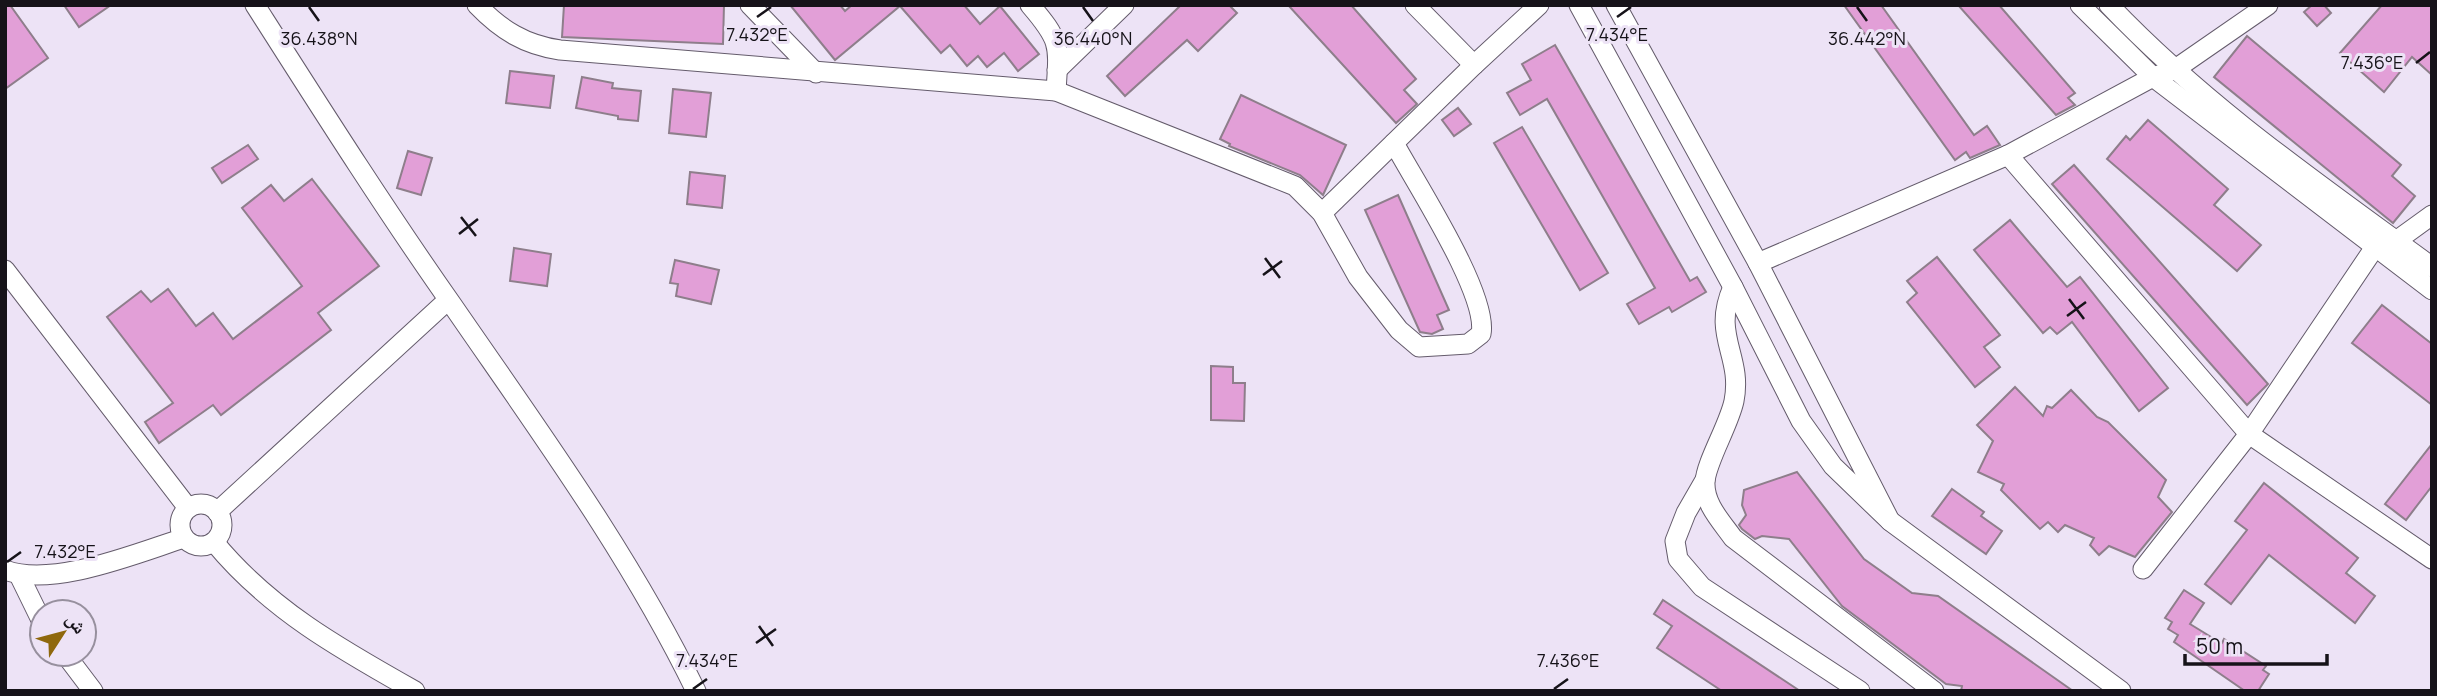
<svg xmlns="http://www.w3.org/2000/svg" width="2437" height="696" font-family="Manrope,'Noto Naskh Arabic',sans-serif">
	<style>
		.building { fill: #e29fd7; stroke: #8e7e8b; stroke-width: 2 }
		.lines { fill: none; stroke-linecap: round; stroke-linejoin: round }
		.minor-casing { stroke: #645b6b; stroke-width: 21 }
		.minor { stroke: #fff; stroke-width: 19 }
		.ticks { fill: none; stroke: #161319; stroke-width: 2.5 }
		.ticks-label { font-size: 18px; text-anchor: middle; fill: #161319; stroke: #ede3f6; stroke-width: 6; stroke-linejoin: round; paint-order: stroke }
	</style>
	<rect width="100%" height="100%" fill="#ede3f6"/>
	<g class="building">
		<polygon points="5,5 10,5 48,58 5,89"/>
		<polygon points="64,5 111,5 79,27"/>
		<polygon points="564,5 724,5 723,44 562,37"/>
		<polygon points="790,5 840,5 845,11 852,5 964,5 980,24 1000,6 1039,54 1018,71 1004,53 987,67 978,56 967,66 950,45 941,53 900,6 835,60"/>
		<polygon points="1181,5 1229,5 1237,13 1198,51 1187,40 1125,96 1107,76"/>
		<polygon points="1288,5 1351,5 1416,79 1404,90 1417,104 1396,123"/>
		<polygon points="1844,5 1881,5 1974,135 1987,126 2000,145 1970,158 1966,152 1955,160"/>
		<polygon points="1958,5 1999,5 2075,93 2068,98 2075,105 2056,115"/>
		<polygon points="2312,5 2324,5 2331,13 2317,26 2304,12"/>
		<polygon points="2382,5 2432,5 2432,75 2412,57 2384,92 2340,53"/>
		<polygon points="2247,36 2401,165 2392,176 2415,196 2393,223 2214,77"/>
		<polygon points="1555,45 1690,281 1697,277 1706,292 1672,312 1669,307 1639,324 1627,304 1655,288 1547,99 1520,115 1507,93 1531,80 1522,64"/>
		<polygon points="510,71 554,76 550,108 506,103"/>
		<polygon points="582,77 613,83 612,88 641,91 638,121 618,119 618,116 576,108"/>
		<polygon points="673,89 711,93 706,137 669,133"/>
		<polygon points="1241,95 1346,145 1323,195 1300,175 1229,146 1230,144 1220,139"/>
		<polygon points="1458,108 1471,124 1454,136 1442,120"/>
		<polygon points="2148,120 2228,189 2214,205 2261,245 2237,271 2107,159 2126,136 2130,140"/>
		<polygon points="1522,127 1608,273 1580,290 1494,143"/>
		<polygon points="248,145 258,159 222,183 212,168"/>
		<polygon points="408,151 432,158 421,195 397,188"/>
		<polygon points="2074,165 2268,384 2247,405 2052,184"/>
		<polygon points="690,172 725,176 722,208 687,204"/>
		<polygon points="312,179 379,266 318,313 331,330 221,415 213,405 159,443 145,422 173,403 107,317 141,291 151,302 168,289 196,326 213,313 233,339 302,286 242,208 271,185 284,201"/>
		<polygon points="1398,195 1449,310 1437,315 1443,329 1432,334 1420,332 1365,210"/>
		<polygon points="2010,220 2067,287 2080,277 2168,388 2139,411 2072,322 2057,334 2050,327 2043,333 1974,250"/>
		<polygon points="514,248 551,254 547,286 510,281"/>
		<polygon points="1937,257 2000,335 1984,347 2000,367 1975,387 1907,302 1917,293 1907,281"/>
		<polygon points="675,260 719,270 711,304 676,296 678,284 670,283"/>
		<polygon points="2382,305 2432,344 2432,405 2352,343"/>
		<polygon points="1211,366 1233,367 1233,383 1245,383 1244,421 1211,420"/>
		<polygon points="2015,387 2043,416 2047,406 2052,408 2071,390 2097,417 2108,422 2166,480 2158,497 2172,512 2135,557 2109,546 2099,555 2090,545 2094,538 2065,525 2058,532 2048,522 2040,529 2001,490 2004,484 1978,472 1993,441 1977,425"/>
		<polygon points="2432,444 2432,486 2406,520 2385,504"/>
		<polygon points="1797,472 1864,559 1912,593 1938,596 2073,691 1961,691 1962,686 1946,684 1842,606 1789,539 1762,536 1755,539 1742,529 1739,525 1746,515 1742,505 1744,490"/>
		<polygon points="2264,483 2358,558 2346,573 2375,596 2355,623 2269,555 2231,604 2205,584 2247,530 2235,521"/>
		<polygon points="1952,489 1984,512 1981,516 2002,531 1986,554 1932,516"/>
		<polygon points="2184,590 2204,603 2190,624 2216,640 2222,643 2224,639 2266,666 2263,670 2269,674 2258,691 2245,691 2174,642 2178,635 2168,629 2172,622 2165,618"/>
		<polygon points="1663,600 1800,691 1722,691 1657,648 1672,626 1654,614"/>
	</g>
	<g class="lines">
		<g class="minor-casing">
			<g id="minor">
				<path d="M255,5C320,107 384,208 453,306C539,431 630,555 696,691"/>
				<path d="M477,5C501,30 525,45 560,50L1056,91L1295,186L1322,213L1358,277L1399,330L1419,347L1468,344L1481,334C1489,295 1415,182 1394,143"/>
				<polyline points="750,5 816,73"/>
				<path d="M1030,5C1061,41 1059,45 1056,91"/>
				<polyline points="1415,5 1474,65"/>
				<polyline points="1579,5 1733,287 1801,421 1833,466 1890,521 1758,263 1616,5"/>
				<polyline points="2080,5 2153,77 2432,290"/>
				<path d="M2109,5C2205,106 2320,185 2432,267"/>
				<polyline points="1057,70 1124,5"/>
				<polyline points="2008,155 2249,434 2432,559"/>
				<polyline points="1322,213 1474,65 1539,5"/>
				<polyline points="2396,241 2432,215"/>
				<polyline points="1758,263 2008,155 2153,77 2174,70 2268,5"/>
				<polyline points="5,270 188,508"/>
				<path d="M1733,287C1711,336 1743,355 1734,401C1729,425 1706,462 1705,482C1704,504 1721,521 1733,538L1934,691"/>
				<polyline points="1705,480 1686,513 1675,541 1678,559 1702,587 1860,691"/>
				<circle cx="201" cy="525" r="21"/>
				<polyline points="217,512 448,300"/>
				<polyline points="1890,521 2121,691"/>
				<path d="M214,542C269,609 340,649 415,691"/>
				<polyline points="2143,569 2249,434 2375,247"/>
				<path d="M5,570C53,588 137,553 184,538"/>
				<polyline points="19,575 42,622"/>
				<polyline points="65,654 93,691"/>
			</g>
		</g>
		<use href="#minor" class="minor"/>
	</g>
	<path class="ticks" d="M309,7L319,21M1083,7L1093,21M1857,7L1867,21M757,17L771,7M1617,17L1631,7M2416,63L2430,52M461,217L476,236M459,234L478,219M1265,258L1280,278M1263,275L1282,261M2069,299L2084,319M2067,316L2086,302M7,562L21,552M759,626L773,646M756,643L776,629M693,689L707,679M1554,689L1568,679"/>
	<g class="ticks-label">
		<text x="757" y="41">7.432°E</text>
		<text x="1617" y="41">7.434°E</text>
		<text x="319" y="45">36.438°N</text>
		<text x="1093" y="45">36.440°N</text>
		<text x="1867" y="45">36.442°N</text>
		<text x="2372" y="69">7.436°E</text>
		<text x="65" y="558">7.432°E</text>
		<text x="707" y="667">7.434°E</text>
		<text x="1568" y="667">7.436°E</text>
	</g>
	<rect width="2437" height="696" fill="none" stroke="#161319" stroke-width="14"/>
	<g transform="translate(63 633) rotate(54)"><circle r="33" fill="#ede3f6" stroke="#97909e" stroke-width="2"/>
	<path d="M0-5L12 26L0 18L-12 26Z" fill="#8f680d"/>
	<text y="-10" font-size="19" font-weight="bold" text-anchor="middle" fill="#161319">ش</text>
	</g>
	<path d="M2185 654v10h142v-10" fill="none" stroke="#161319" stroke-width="3.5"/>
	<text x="2196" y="654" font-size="21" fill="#161319" stroke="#ede3f6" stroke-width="5" paint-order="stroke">50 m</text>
</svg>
